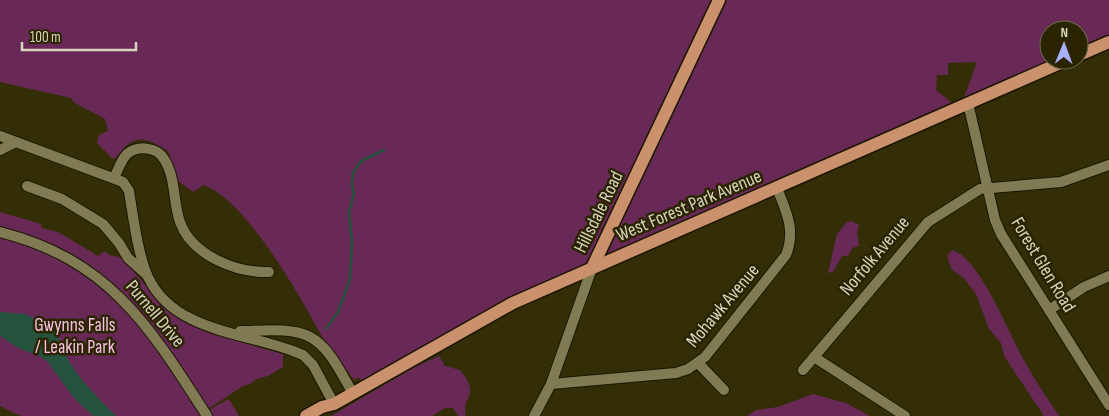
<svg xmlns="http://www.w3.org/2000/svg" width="1109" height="416" font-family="'Sofia Sans Condensed',sans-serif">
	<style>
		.green { fill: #682956 }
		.water { fill: #25533d }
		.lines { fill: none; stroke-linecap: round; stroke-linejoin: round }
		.stream { stroke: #25533d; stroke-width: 2.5 }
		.minor-casing { stroke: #1b1600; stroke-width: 12 }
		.major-casing { stroke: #1b1600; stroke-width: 15 }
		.minor { stroke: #817b54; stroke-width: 10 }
		.major { stroke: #cb916d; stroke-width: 12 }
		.labels { text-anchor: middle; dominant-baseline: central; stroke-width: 5; stroke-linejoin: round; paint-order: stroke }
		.street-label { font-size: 19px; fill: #d8d5c0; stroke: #2a2400 }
		.park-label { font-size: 19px; fill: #f6c0e2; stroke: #2a2400 }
	</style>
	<rect width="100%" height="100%" fill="#342e07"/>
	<g class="green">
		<path d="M0,0H1109V36L1079,49V30H1049V60H1055L960,101L965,95L977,62L948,63V75H937L936,90L953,104L516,295L362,382L358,377L354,380C343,365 329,349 320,333C299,294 246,201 204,185L193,192L178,181L168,151C157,144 140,133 127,145C122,150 119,156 113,159L97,143L99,135L108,131L105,119L75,103L71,98L0,82Z"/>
		<polygon points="0,212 41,224 42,228 58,232 98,256 105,251 109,255 120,257 143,282 156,300 174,316 186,323 215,335 283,354 283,367 268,376 256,379 250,384 243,386 208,409 152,325 105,279 0,228"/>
		<polygon points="851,221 859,225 857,233 859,246 852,248 848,256 842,256 833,272 828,273 837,234 846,223"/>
		<polygon points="0,235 42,250 78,268 115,295 140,321 202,416 21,416 0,406"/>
		<path d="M952,250C980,257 1011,339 1026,364C1036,382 1048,399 1059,416H1044L1004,356L1001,343L989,329L976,294L964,278L952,270L947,256Z"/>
		<path d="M439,356L445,366L460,370C482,397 461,394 466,416H458L453,408H445L432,416H331L415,367Z"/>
		<polygon points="813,394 846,403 870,416 747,416 756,410 778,407"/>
		<polygon points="229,399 239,416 213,416 209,410"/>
	</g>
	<path class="water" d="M0,312L25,314L57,330C63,364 92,392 116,416H93L74,398L47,361L38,355L20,349L0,336Z"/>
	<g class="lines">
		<polyline class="stream" points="326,329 338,312 350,279 352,242 349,212 354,194 352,184 353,173 361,161 384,150"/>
		<g class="minor-casing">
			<g id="minor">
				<polyline points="968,103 995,220 1001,234 1109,405"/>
				<polyline points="0,136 16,142"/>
				<path d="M0,150L16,142L123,182L129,191C133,216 138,255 148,277C175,335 253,332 303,355L313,365L334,404"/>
				<path d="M114,178C118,170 121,160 127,154C138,145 157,147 164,159C176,177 173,203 180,222C192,256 237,273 269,272"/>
				<polyline points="27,186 62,199 103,224 119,243 128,258 147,275"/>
				<path d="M0,232C110,260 150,327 207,416"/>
				<polyline points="1049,310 1084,287 1109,276"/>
				<path d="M240,331C261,331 291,327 310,337C330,347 342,376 353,393"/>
				<polyline points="814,357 905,416"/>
				<polyline points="698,363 724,390"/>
				<polyline points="803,370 928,222 980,189 1061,182 1109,165"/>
				<path d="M551,384L676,373L688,369L705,357L786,255C796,230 786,211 777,188"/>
				<polyline points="534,416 551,384 592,268"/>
			</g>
		</g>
		<g class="major-casing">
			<g id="major">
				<polyline points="1079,55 1109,42"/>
				<polyline points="592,268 719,0"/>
				<polyline points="306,416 322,407 334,404 513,303 1067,60"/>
			</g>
		</g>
		<use href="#minor" class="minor"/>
		<use href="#major" class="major"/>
	</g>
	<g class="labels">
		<g class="street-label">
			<text transform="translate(689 206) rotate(-23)">West Forest Park Avenue</text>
			<text transform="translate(599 212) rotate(-64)">Hillsdale Road</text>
			<text transform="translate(875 256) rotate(-50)">Norfolk Avenue</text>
			<text transform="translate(1043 265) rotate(59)">Forest Glen Road</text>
			<text transform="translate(723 306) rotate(-50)">Mohawk Avenue</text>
			<text transform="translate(155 314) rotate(50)">Purnell Drive</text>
		</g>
		<g class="park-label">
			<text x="75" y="325">Gwynns Falls<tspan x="75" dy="22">/ Leakin Park</tspan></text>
		</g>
	</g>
	<g transform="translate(1064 45) rotate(1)"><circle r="24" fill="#2a2400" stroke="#706b4d"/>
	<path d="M0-4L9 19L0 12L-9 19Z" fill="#aab0fb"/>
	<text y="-8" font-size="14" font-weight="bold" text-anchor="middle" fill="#d8d5c0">N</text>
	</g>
	<path d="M22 42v8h114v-8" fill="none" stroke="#d8d5c0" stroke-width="2.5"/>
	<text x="30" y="42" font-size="15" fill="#d8d5c0" stroke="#2a2400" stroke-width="4" paint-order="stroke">100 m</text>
</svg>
